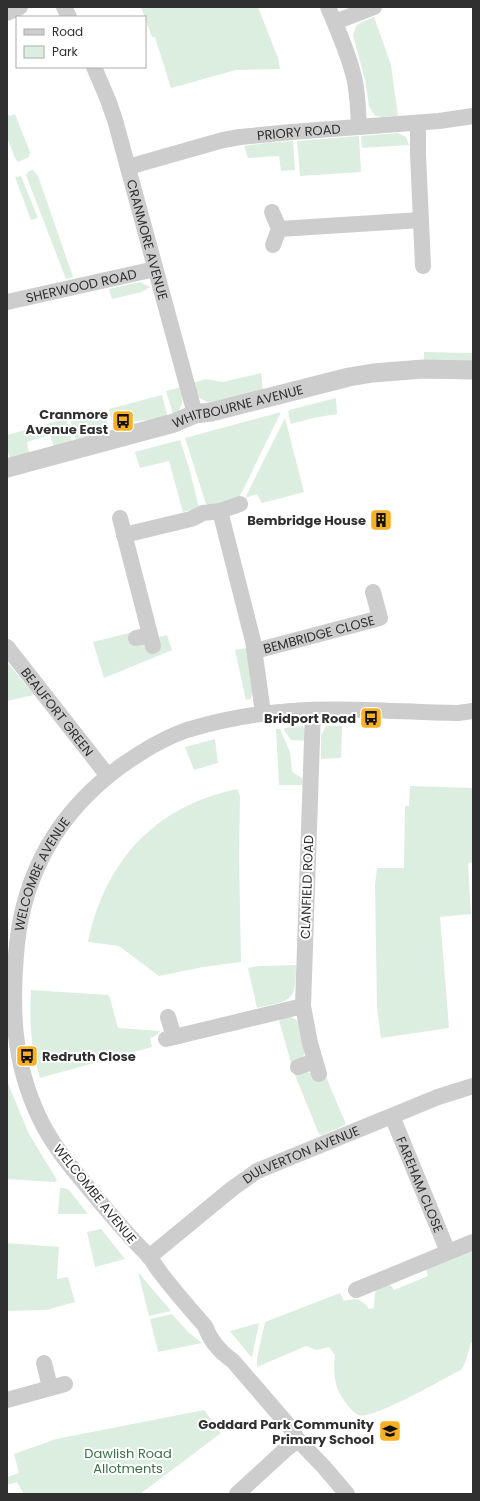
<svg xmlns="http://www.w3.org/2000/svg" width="480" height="1501" font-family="Poppins,sans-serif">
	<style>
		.green { fill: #dceee0 }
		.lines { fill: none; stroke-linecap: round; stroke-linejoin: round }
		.minor { stroke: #cdcdcd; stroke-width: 16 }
		.tertiary { stroke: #cdcdcd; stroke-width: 19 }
		.labels { text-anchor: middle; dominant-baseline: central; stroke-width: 4; stroke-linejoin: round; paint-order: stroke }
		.street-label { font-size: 13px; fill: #303030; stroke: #fff }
		.poi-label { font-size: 13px; font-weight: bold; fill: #303030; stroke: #fff; text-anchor: end }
		.park-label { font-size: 13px; fill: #387147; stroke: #fff }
	</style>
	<rect width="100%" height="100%" fill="#fff"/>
	<g class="green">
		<polygon points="141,7 258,7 278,58 280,69 236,70 171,88 155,37 152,37"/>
		<polygon points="374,17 391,65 398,116 382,117 376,116 373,113 369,106 365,80 353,35 356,26 360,23"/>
		<polygon points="7,112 9,116 15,114 30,152 29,157 18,162 16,160 7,138"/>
		<polygon points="398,133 406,137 409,145 362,148 361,136"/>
		<polygon points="359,136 361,172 300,176 297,141"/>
		<polygon points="293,141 295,170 281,171 279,156 248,158 244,146 266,143"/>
		<polygon points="33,170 38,176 73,277 66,279 26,175 29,171"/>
		<polygon points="21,176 38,218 31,220 15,177"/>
		<polygon points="140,282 150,287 142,292 112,299 109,289"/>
		<polygon points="424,352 473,353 473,364 424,363"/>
		<polygon points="261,373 263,391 209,403 198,397 193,383 206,379 223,382"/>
		<path d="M181,387C183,397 184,403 178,412L173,414L166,391Z"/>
		<polygon points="162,395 168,418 127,422 125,418 112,421 109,409"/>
		<polygon points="336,398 337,414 313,418 291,424 288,412 289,410"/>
		<polygon points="102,409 105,412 108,426 79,441 76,440 70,418"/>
		<polygon points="281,412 239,498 210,506 206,504 185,438"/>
		<polygon points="285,418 304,492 262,503 257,494 245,498"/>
		<polygon points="65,419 67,421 72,442 54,447 50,435 27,442 29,453 10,458 7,448 7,435"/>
		<polygon points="180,440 190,471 199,508 183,512 169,461 140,468 135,452"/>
		<polygon points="141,630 158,646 159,637 167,635 172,650 104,678 93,642"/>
		<polygon points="248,648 251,667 252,695 250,699 246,700 235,650"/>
		<polygon points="7,662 34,695 7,701"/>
		<polygon points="303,726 306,731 305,741 291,740 284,730 284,728"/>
		<polygon points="326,726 342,726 341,758 321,759 321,735"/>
		<polygon points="276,729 280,729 290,752 292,771 294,773 302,778 303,785 279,785"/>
		<polygon points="215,739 218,763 194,770 185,747"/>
		<polygon points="410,786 473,788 473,862 468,863 471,914 440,917 449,1028 381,1038 377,1007 375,885 377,868 404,868 405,806 409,806"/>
		<path d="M237,789L240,796L239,856L241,962L203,967L159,976L119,946L88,942C105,861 155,806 237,789Z"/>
		<path d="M296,965C296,1003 291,1000 257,1008L248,968L258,966Z"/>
		<path d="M31,990L109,995L118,1028L160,1031L155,1036L150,1038L152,1047L40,1078C31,1049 29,1020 31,990Z"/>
		<polygon points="288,1016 295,1019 300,1024 305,1052 302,1059 292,1066 278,1017"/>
		<polygon points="306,1072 326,1077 345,1122 345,1125 322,1135 319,1134 294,1073"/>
		<polygon points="7,1081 29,1134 57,1180 55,1182 7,1179"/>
		<polygon points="60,1188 65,1188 69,1190 88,1214 58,1214"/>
		<polygon points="101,1229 125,1259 95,1267 87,1232"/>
		<polygon points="7,1243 59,1247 57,1279 68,1277 75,1302 46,1310 7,1311"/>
		<path d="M473,1247V1342L471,1343L465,1363L461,1370C444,1378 372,1421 358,1415C352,1412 347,1404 343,1399C334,1387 333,1370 335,1355L329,1347L317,1350L306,1346L257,1367V1358L265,1322L340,1293L344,1301C357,1298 361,1298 369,1309L374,1308L375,1292L379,1288L389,1283L394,1290L428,1276L426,1269Z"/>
		<polygon points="138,1272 171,1311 149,1316"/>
		<polygon points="172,1314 188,1332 202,1343 158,1352 150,1319"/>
		<polygon points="259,1323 252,1357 251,1357 230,1331"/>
		<polygon points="204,1410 221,1433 140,1494 24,1494 17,1482 7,1485 7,1477 19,1473 14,1454 56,1439"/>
	</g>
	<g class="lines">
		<g class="minor">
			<polyline points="64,7 69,17"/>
			<path d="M328,7C338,30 348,53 354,77C358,93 358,111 359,127"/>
			<polyline points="7,13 20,7"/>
			<polyline points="335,22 374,7"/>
			<path id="s1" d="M94,67L108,100L115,120L195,414"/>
			<polyline points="418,123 418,154 423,266"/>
			<path id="s2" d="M128,167L223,140L240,137L291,132L439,121L473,116"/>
			<polyline points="272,212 279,229 273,245"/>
			<polyline points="279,229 421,220"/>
			<path id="s3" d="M7,302L155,269"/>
			<polyline points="220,511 240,504"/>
			<polyline points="120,518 153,646"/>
			<polyline points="124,535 191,519 203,513 220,511 253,641 263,713"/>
			<polyline points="136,638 150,635"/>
			<path id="s4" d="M7,647L108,776"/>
			<path id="s5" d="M255,651L380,618L373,592"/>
			<polyline points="313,711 303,1006 310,1043 319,1074"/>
			<polyline points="168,1017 174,1037"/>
			<polyline points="166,1039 303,1006"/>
			<polyline points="298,1067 315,1061"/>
			<path id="s6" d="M392,1116L448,1252"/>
			<path id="s7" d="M149,1257L233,1188L257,1171L438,1097L473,1086"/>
			<polyline points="356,1290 473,1242"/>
			<polyline points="44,1363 50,1387"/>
			<polyline points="7,1400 65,1384"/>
			<polyline points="237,1494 285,1450 298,1440"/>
			<path id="s8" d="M347,1494L323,1466L298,1440L289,1426L233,1361C220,1352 210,1340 205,1326C190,1309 176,1293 163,1276C157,1269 153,1261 148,1255C127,1235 109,1213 91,1191C71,1167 52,1145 39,1117C12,1060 11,1005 17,944C25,870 61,810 121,766C141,752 163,738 187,730C211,723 236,717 261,714C326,705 392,712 458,713L473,711"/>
		</g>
		<path class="tertiary" id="s9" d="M7,468L174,423L195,414L211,412L349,377L373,373L423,369L473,370"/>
	</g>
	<defs>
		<g id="bus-square" transform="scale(1.15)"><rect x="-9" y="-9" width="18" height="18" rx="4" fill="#f7b022" stroke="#fff"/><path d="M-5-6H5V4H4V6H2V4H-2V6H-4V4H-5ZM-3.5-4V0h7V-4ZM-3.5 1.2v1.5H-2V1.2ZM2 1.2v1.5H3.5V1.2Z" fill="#111"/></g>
		<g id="building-square" transform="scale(1.15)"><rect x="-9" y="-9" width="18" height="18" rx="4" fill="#f7b022" stroke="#fff"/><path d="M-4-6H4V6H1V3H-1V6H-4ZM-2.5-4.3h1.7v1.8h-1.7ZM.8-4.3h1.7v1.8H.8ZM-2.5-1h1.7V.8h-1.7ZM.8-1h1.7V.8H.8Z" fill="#111"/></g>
		<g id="school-square" transform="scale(1.15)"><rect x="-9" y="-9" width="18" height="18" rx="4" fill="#f7b022" stroke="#fff"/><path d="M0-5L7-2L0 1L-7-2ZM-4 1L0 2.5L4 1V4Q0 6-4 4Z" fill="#111"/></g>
	</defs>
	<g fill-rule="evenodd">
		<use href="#bus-square" x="123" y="421"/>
		<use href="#building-square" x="381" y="520"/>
		<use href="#bus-square" x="371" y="718"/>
		<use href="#bus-square" x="27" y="1056"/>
		<use href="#school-square" x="390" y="1431"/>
	</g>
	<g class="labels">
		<g class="street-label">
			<text stroke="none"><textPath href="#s2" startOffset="175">PRIORY ROAD</textPath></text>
			<text stroke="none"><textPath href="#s1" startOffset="181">CRANMORE AVENUE</textPath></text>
			<text stroke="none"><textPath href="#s3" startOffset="76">SHERWOOD ROAD</textPath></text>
			<text stroke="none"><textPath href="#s9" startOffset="239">WHITBOURNE AVENUE</textPath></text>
			<text stroke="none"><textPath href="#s5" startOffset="66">BEMBRIDGE CLOSE</textPath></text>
			<text stroke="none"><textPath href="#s4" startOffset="82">BEAUFORT GREEN</textPath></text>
			<text stroke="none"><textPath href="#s8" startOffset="740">WELCOMBE AVENUE</textPath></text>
			<text transform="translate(307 887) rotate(-88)">CLANFIELD ROAD</text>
			<text stroke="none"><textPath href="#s7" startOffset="185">DULVERTON AVENUE</textPath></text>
			<text stroke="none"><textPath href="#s6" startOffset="74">FAREHAM CLOSE</textPath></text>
			<text transform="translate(95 1194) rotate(51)">WELCOMBE AVENUE</text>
		</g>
		<g class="poi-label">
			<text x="108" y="414">Cranmore<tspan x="108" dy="15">Avenue East</tspan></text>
			<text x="366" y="520">Bembridge House</text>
			<text x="356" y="718">Bridport Road</text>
			<text x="42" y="1056" text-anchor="start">Redruth Close</text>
			<text x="374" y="1424">Goddard Park Community<tspan x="374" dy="15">Primary School</tspan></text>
		</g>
		<g class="park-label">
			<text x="128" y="1453">Dawlish Road<tspan x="128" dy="15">Allotments</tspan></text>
		</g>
	</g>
	<rect width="480" height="1501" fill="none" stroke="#303030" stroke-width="16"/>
	<rect x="16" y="16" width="130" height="52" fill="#ffffff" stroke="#acacac"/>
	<rect x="24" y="29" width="20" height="6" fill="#cdcdcd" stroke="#acacac"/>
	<text x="52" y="36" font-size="12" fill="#303030">Road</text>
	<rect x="24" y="46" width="20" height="12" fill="#dceee0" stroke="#acacac"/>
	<text x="52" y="56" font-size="12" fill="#303030">Park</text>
</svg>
